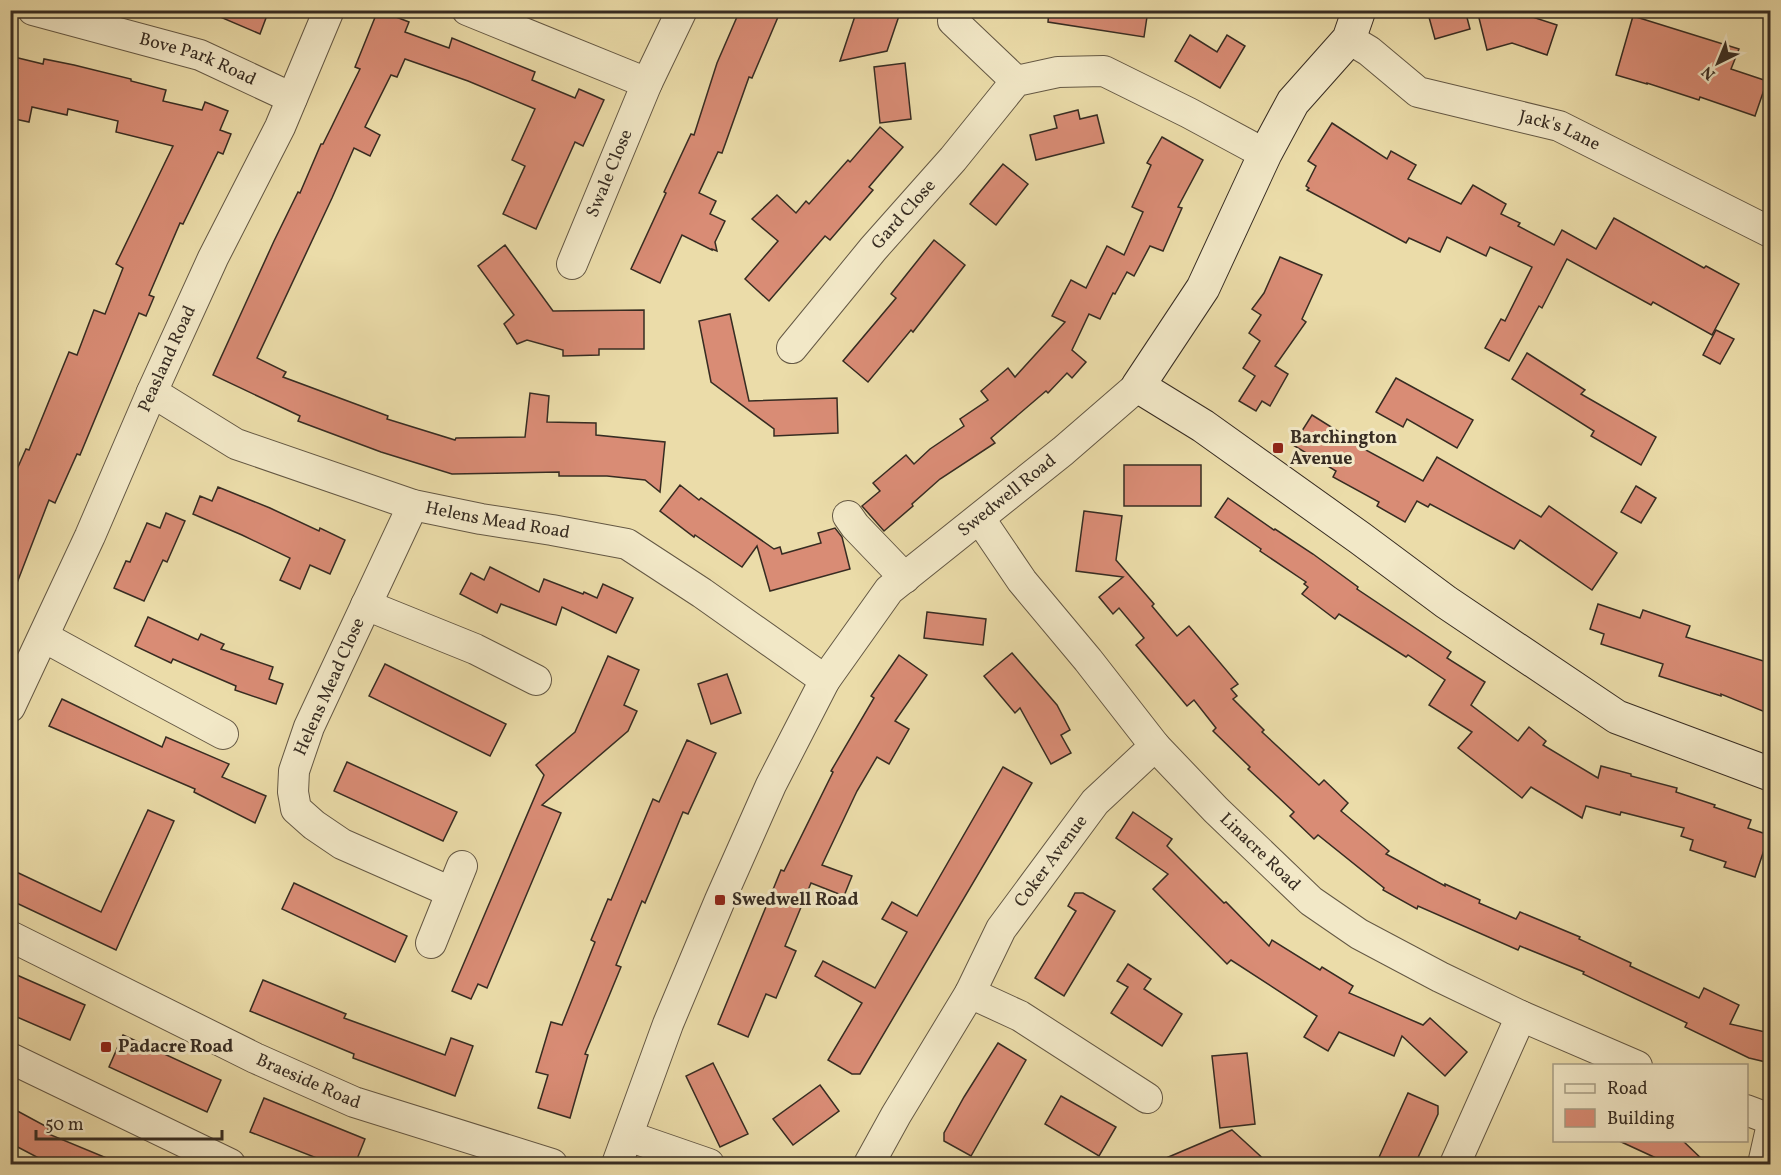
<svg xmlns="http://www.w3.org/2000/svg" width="1781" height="1175" font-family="Vollkorn,serif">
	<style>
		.building { fill: #d98c75; stroke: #372c22; stroke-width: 1.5 }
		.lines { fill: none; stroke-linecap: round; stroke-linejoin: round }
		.street-casing { stroke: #645844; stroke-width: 32 }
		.secondary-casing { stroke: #372c22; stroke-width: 35 }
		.street { stroke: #f2e8c7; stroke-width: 30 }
		.secondary { stroke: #f2e8c7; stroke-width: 33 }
		.poi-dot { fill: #8f2418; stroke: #f2e8c7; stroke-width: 2 }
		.labels { text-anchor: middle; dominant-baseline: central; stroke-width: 6; stroke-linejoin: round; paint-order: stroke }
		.street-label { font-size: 18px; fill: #372c22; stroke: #f2e8c7 }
		.poi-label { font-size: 18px; font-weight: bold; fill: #372c22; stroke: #f2e8c7; text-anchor: start }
	</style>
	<rect width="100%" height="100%" fill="#ebdca9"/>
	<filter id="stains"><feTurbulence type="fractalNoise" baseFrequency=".00333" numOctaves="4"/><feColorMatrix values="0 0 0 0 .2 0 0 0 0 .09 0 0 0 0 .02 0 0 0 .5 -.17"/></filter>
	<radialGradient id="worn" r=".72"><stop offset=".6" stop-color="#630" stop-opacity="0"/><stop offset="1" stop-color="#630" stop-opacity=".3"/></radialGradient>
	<g class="building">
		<polygon points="204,10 269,10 260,34"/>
		<polygon points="378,10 409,22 405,32 449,48 452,38 535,72 532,80 575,98 579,89 604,100 583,146 575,142 536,229 503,214 525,166 512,160 535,109 468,81 405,59 397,77 391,75 365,127 380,135 370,156 354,148 332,198 257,358 286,372 283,377 388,416 387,419 455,440 456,438 525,437 530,393 549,396 547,422 596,423 596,435 665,442 660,492 645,480 607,476 559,476 559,472 452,474 381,452 298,421 300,416 213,375 274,241 298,192 300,193 321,144 323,144 360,69 355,67"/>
		<polygon points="740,10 781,10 752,78 749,77 722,153 718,152 699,193 716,201 710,214 725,221 715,242 717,251 712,249 712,250 682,235 660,283 631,269 666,193 664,192 691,134 694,135 717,63"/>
		<polygon points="857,10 901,10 887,51 840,61"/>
		<polygon points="1049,10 1148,10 1144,37 1048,22"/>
		<polygon points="1427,10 1465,10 1470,29 1435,39"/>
		<polygon points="1492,10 1511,10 1557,25 1547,55 1512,43 1487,50 1478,14"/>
		<polygon points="1633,16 1739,49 1731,69 1767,81 1755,116 1700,97 1699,100 1647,83 1647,84 1616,75"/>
		<polygon points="1190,35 1217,52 1227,35 1245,46 1220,88 1175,61"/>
		<polygon points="10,56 43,64 44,59 74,65 131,79 131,81 166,90 163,101 202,110 205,102 228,111 220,130 231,134 223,154 218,152 183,224 180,223 149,295 154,297 146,316 139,313 80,455 77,454 55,503 49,500 12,596 10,596 10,485 26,449 29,450 69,352 77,355 94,310 105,314 123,268 116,264 173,146 116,132 118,121 68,109 67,115 32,107 29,122 10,118 15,90 10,89"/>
		<polygon points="905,63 911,119 880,123 874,67"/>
		<polygon points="1078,110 1080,119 1097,115 1104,143 1036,160 1030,135 1057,128 1054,116"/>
		<polygon points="1332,123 1387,159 1391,151 1416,165 1408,179 1461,204 1473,185 1506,204 1501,214 1520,223 1518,226 1554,245 1562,230 1596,249 1614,218 1704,268 1706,266 1739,284 1712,335 1653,302 1651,305 1567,259 1542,308 1539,306 1509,361 1485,348 1501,319 1505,321 1532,267 1490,247 1486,256 1447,237 1440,252 1409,238 1406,243 1307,190 1309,188 1306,186 1316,166 1308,161"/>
		<polygon points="880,127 903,147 869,187 873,190 830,240 825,236 769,301 745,279 778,241 752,219 777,195 796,213 806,201 809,204 848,160 850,162"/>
		<polygon points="1162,137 1203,160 1178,207 1182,208 1163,251 1150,246 1134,276 1127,272 1115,294 1113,293 1100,319 1089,314 1072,350 1086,362 1072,378 1067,373 1048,393 1046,391 991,438 995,443 940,479 912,504 913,506 884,531 862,506 880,491 873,483 906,455 914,464 930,449 964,426 960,419 988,400 981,391 1008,368 1015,377 1065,322 1052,316 1071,280 1086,288 1107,246 1124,255 1143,212 1132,207 1151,165 1147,163"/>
		<polygon points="1003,164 1028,184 996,225 970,204"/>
		<polygon points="934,240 965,265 913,332 911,330 868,382 843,361 896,298 891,294"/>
		<polygon points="505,245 553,311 644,310 644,349 599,349 599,355 563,356 563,350 527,340 517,344 504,324 514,315 478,266"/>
		<polygon points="1280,257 1322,275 1302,319 1306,322 1275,366 1288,374 1270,406 1262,401 1256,411 1239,401 1255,376 1243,368 1260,341 1249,333 1261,315 1252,309 1264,293"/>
		<polygon points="730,314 749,401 837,398 838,433 774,436 774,429 711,382 699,321"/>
		<polygon points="1716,330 1734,339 1720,364 1703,355"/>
		<polygon points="1527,353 1585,390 1581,394 1656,437 1641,465 1591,436 1594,431 1512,379"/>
		<polygon points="1396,378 1473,420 1457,448 1407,419 1403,427 1376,412"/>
		<polygon points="1312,415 1352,440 1351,442 1423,481 1437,457 1541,517 1549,506 1617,553 1592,590 1520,540 1514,549 1430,504 1428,507 1417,501 1405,522 1377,506 1379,502 1333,477 1336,471 1293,445"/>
		<rect x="1124" y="465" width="77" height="41"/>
		<polygon points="680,485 699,500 701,498 774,549 780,547 782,554 821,543 818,533 835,528 842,537 850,569 770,591 757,546 742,567 695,535 694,537 660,511"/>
		<polygon points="1636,486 1656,498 1641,523 1621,512"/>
		<polygon points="218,487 270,508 319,531 320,528 345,540 330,574 310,565 300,589 280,580 290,558 242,535 193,514 200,496 212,501"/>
		<polygon points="1228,498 1274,530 1275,529 1313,554 1358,587 1357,589 1451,652 1447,658 1485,682 1471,705 1518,741 1529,727 1546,741 1543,745 1598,778 1601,766 1631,774 1631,776 1677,788 1676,792 1715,805 1714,807 1751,820 1748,828 1769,835 1755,877 1724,867 1726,862 1690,850 1693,840 1681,836 1684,828 1621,812 1620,815 1586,806 1582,818 1531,787 1522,798 1458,748 1472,732 1429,705 1445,680 1408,655 1406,657 1339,614 1335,619 1302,594 1308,587 1304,584 1306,582 1260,551 1261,549 1215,517"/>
		<polygon points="1084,511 1122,516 1116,560 1154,604 1152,606 1177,636 1189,626 1238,684 1231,689 1237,696 1233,699 1264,730 1262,732 1319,785 1324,780 1348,803 1341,811 1389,851 1386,854 1445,886 1445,884 1480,900 1479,903 1516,919 1520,912 1580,937 1579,939 1631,963 1630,966 1699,998 1704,988 1739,1005 1730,1024 1770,1033 1770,1063 1749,1058 1685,1027 1687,1023 1583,974 1584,972 1520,946 1518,950 1418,906 1417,909 1383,890 1384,888 1318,835 1314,839 1290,816 1294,812 1248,769 1250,767 1213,731 1216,728 1194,700 1187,706 1136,645 1144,638 1119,608 1113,614 1099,597 1123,577 1076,571"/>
		<polygon points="166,513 185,521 167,562 163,560 144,601 114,588 126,561 130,562 147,523 160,528"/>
		<polygon points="490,567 539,592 544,579 583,594 584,592 597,598 603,584 633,598 616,633 562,607 556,625 501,604 497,613 460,594 471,573 484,580"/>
		<polygon points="1598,604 1640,618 1643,610 1690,626 1686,637 1770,663 1770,714 1721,694 1721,696 1659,676 1663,664 1601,644 1604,634 1590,629"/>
		<polygon points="927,612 986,619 983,645 924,638"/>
		<polygon points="148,617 198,640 201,634 224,644 221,649 273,667 269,679 283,684 276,704 235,690 236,686 173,659 171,663 135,646"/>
		<polygon points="1012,653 1057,705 1070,730 1061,735 1071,753 1051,764 1020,708 1015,713 984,676"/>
		<polygon points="899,655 927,675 895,721 909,729 889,764 877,757 857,791 822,865 852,876 844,896 811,883 785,946 796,951 776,998 766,994 748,1037 718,1024 781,870 784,871 833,772 831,771 874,698 871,696"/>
		<polygon points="608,656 639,670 624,705 637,711 628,731 542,805 561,813 487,988 478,984 471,999 452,991 544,775 536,765 575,732"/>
		<polygon points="385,664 506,724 490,756 369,696"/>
		<polygon points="727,674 741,713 711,724 698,684"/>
		<polygon points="62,699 162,747 166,737 229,764 222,777 266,796 255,823 194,792 195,789 49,726"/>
		<polygon points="687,740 716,753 688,814 683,812 645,903 642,901 616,965 621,967 585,1054 588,1055 570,1118 538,1108 548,1075 536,1072 551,1022 562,1025 595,942 591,940 608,899 611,900 653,799 659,802"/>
		<polygon points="347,762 457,812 443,841 334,791"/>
		<polygon points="1003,767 1032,783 860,1074 852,1074 828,1060 862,1003 815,976 823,961 875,988 907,932 882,919 892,902 917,916"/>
		<polygon points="148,810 174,821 116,950 10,900 10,869 101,912"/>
		<polygon points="1133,812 1172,839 1167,846 1224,903 1226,902 1269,946 1272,940 1320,970 1322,967 1353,986 1349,993 1423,1025 1430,1018 1467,1052 1445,1076 1402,1036 1394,1056 1339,1032 1328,1051 1304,1037 1317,1016 1231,960 1227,964 1153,889 1168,874 1116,838"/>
		<polygon points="294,883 407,936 395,962 282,909"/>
		<polygon points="1075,893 1083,893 1115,911 1064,996 1035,978 1076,911 1068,906"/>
		<polygon points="1128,964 1151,979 1144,989 1182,1014 1162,1046 1111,1013 1128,987 1117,981"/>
		<polygon points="10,972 85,1005 70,1040 10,1014"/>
		<polygon points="263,980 346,1014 344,1018 445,1055 451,1038 473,1046 455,1096 353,1058 354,1054 250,1011"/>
		<polygon points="123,1035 221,1080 207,1112 109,1067"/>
		<polygon points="998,1043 1026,1060 971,1156 944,1141 944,1133 964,1097"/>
		<polygon points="1247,1053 1255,1124 1220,1128 1212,1056"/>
		<polygon points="713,1063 748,1134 720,1147 686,1076"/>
		<polygon points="820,1085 839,1111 793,1145 773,1119"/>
		<polygon points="1408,1093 1438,1106 1438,1114 1415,1164 1376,1164"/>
		<polygon points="1061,1096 1116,1127 1099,1156 1045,1124"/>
		<polygon points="264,1098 365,1139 355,1164 332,1164 250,1132"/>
		<polygon points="10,1107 49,1128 46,1133 121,1164 50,1164 10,1143"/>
		<polygon points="1232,1130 1269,1164 1152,1164"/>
		<polygon points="1617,1140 1682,1140 1707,1164 1663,1164 1656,1158"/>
	</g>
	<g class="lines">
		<g class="street-casing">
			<g id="street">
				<path id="s1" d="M33,10L200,55L292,98"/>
				<polyline points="467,10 647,83"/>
				<polyline points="953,21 1016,81"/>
				<path id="s2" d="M1349,39L1369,51L1418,92L1559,126L1770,232"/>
				<path id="s3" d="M572,264L647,83L682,10"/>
				<path id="s4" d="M792,348L873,249L953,159L1016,81L1058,72L1104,71L1189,113L1265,154"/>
				<path id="s5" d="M152,392L236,444L413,505L481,519L552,530L627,544L702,593L825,680"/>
				<polyline points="413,505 309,727 294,771 293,792 296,809 314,825 342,844 451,892"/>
				<polyline points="848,516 855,526 905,578"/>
				<path id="s6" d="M980,519L1022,581L1088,660L1155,746L1216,810L1311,901L1359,934L1440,977L1521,1016L1637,1066"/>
				<polyline points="366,605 475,649 536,680"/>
				<polyline points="44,637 139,689 223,734"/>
				<path id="s7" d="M10,707L90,536L152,392L213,258L280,127L329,10"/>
				<path id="s8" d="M10,936L255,1058L354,1102L552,1164"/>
				<polyline points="431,943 462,866"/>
				<polyline points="970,993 1020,1016 1147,1098"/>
				<polyline points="10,1058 230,1164"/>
				<polyline points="1746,1110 1770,1119"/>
				<polyline points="628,1136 709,1164"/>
				<path id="s9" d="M617,1164L668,1024L720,900L771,785L825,680L889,590L1063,451L1138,386"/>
				<path id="s10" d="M869,1164L896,1115L970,993L1001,929L1095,802L1155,746"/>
				<polyline points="1455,1164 1521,1016"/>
				<polyline points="1763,1164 1770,1133"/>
			</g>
		</g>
		<g class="secondary-casing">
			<polyline id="secondary" points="1359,10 1349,39 1293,102 1265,154 1203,288 1138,386 1203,426 1360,538 1446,602 1617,717 1770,774"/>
		</g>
		<use href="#street" class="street"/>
		<use href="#secondary" class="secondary"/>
	</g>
	<g class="poi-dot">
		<rect x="1272" y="442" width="12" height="12" rx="3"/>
		<rect x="714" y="894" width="12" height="12" rx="3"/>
		<rect x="100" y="1041" width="12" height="12" rx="3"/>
	</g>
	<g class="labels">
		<g class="street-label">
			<text stroke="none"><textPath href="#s1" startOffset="172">Bove Park Road</textPath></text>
			<text stroke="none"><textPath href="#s2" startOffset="234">Jack's Lane</textPath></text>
			<text stroke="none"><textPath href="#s3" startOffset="98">Swale Close</textPath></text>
			<text stroke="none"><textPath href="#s4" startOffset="174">Gard Close</textPath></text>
			<text stroke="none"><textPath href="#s7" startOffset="382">Peasland Road</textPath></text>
			<text stroke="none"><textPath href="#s9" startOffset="789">Swedwell Road</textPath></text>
			<text stroke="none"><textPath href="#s5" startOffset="372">Helens Mead Road</textPath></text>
			<text transform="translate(330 687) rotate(-66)">Helens Mead Close</text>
			<text stroke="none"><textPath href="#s6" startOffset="436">Linacre Road</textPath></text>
			<text stroke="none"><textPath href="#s10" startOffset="354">Coker Avenue</textPath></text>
			<text stroke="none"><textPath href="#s8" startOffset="332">Braeside Road</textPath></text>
		</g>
		<g class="poi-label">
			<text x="1290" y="438">Barchington<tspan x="1290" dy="21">Avenue</tspan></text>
			<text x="732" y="900">Swedwell Road</text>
			<text x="118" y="1047">Padacre Road</text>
		</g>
	</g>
	<rect width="1781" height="1175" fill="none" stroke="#ebdca9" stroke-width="36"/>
	<rect x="12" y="12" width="1757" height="1151" fill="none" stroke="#372c22" stroke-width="3"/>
	<rect x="18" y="18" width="1745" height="1139" fill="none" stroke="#372c22" stroke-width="1.5"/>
	<rect x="1553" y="1064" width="195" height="78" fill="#f2e8c7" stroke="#a79d85" stroke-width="1.5"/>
	<rect x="1565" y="1084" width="30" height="9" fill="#f2e8c7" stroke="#a79d85" stroke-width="1.5"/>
	<text x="1607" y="1094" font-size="18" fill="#372c22">Road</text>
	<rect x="1565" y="1109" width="30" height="18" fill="#d98c75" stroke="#a79d85" stroke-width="1.5"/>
	<text x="1607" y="1124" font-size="18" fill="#372c22">Building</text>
	<g transform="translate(1718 63) rotate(223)" stroke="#f2e8c7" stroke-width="4.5" paint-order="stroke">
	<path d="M0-4.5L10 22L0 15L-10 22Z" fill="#372c22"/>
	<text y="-9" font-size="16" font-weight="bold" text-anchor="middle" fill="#372c22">N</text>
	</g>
	<path d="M36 1130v9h186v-9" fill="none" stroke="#372c22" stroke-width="3"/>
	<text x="45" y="1130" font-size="18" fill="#372c22" stroke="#f2e8c7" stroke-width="4.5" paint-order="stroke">50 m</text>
	<rect width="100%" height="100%" filter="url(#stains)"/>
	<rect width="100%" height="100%" fill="url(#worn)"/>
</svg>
